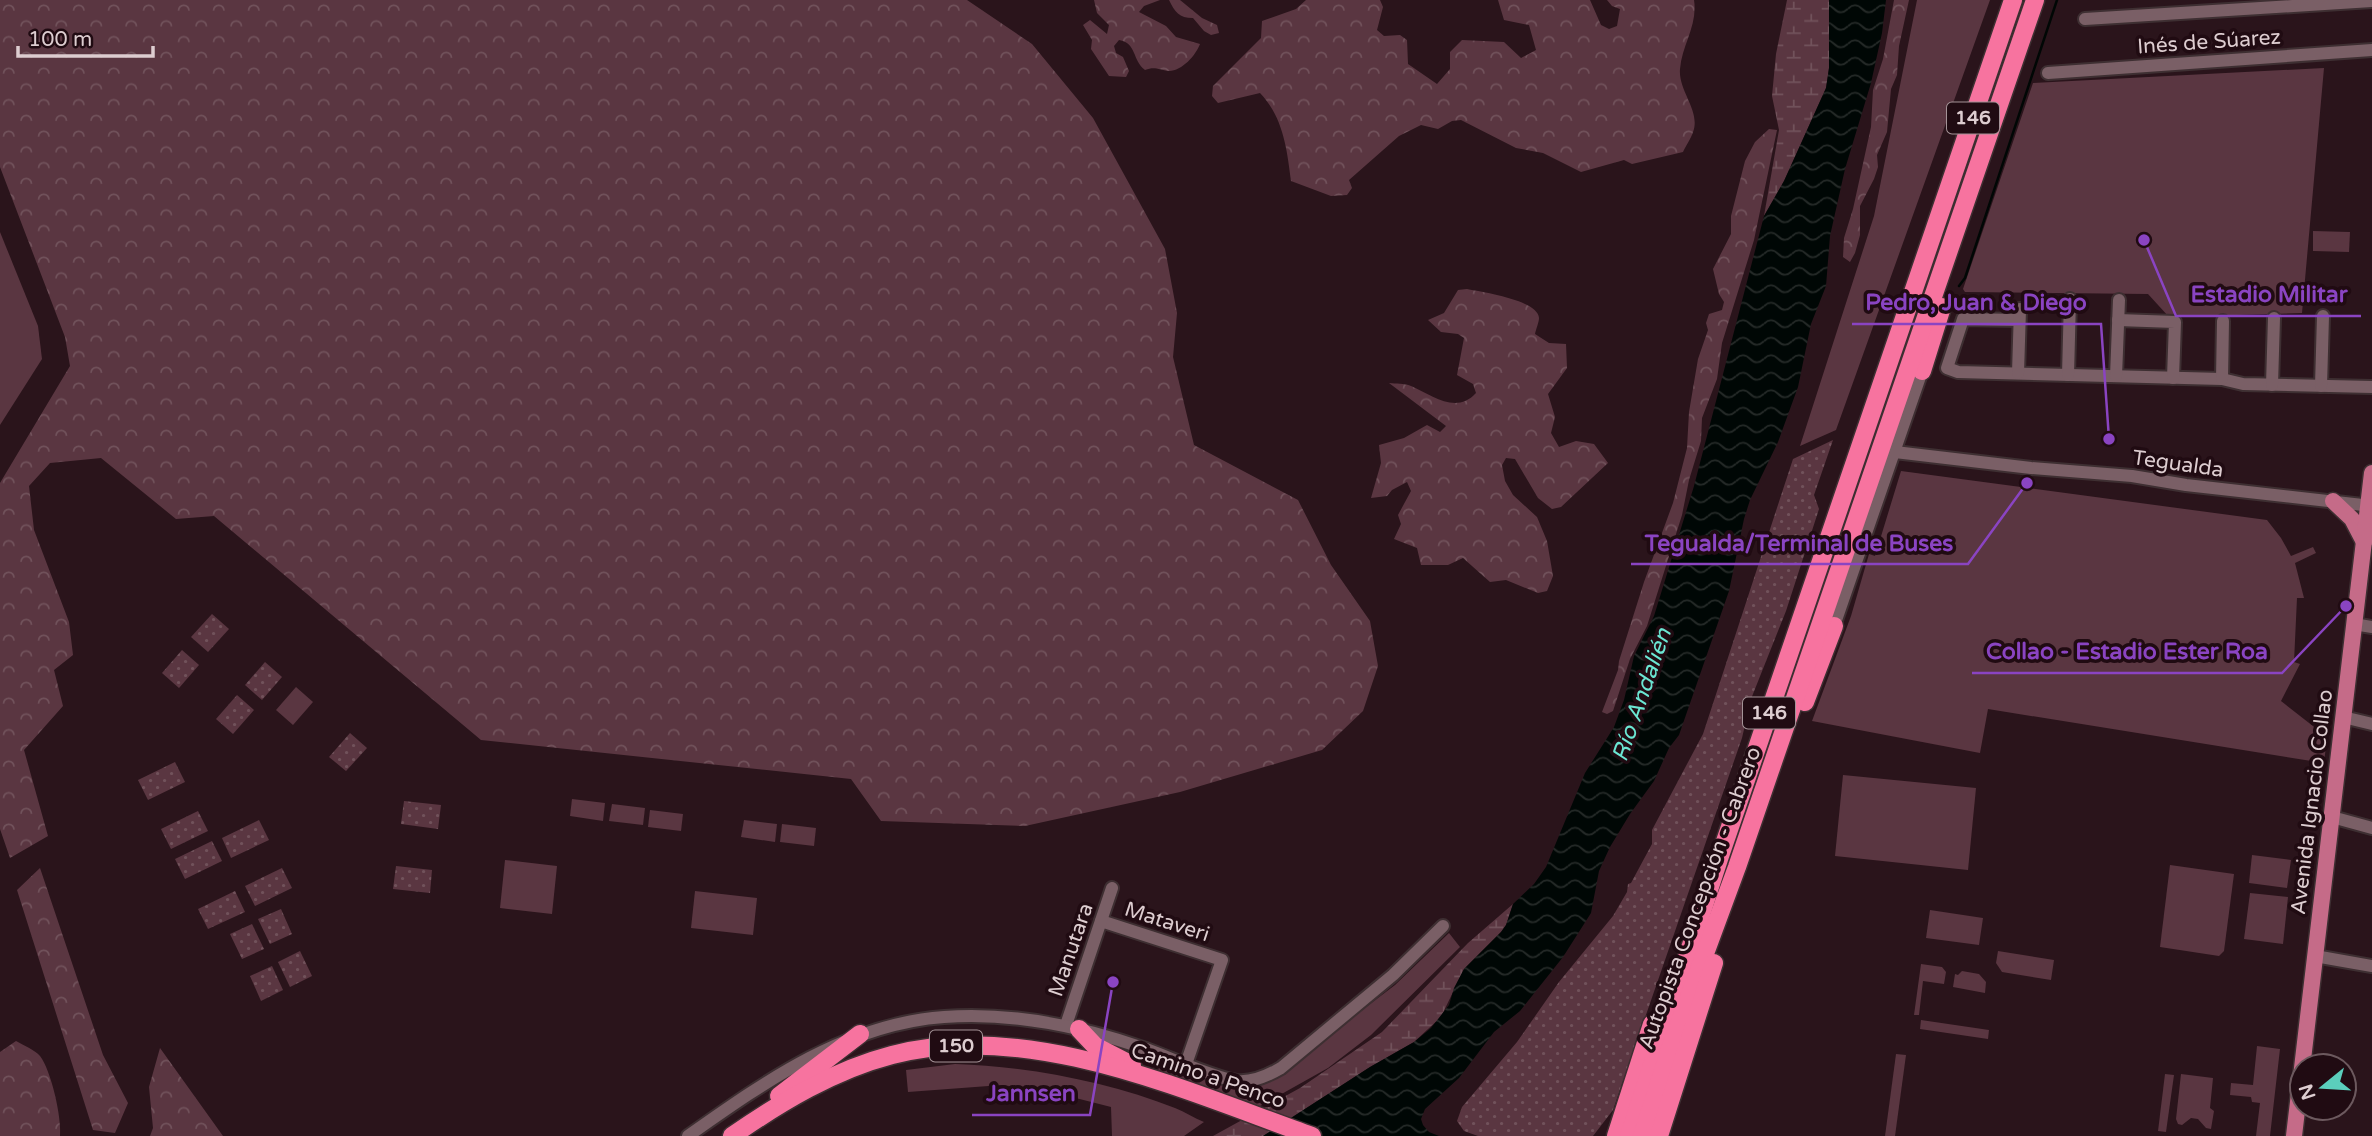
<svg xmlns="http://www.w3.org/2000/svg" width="2372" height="1136" font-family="'Varela Round',sans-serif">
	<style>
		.green { fill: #5a3641 }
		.forest { fill: url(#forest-crowns) }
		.wetland { fill: url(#wetland-marsh) }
		.park { fill: url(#park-dots) }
		.water { fill: url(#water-waves) }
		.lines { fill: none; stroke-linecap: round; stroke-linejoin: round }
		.stream { stroke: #000705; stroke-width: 2.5 }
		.minor-casing { stroke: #3e2f32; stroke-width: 16 }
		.major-casing { stroke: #3e2f32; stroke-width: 19 }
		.highway-casing { stroke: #3e2f32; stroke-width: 21 }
		.minor { stroke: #7a5f66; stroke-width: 12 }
		.major { stroke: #c56b88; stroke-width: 16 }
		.highway { stroke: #f7739f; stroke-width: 18 }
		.labels { text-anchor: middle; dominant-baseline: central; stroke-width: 7; stroke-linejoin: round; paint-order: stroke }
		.shield { fill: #200b12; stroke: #a49397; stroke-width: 2 }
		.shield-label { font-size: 19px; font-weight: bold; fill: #ddcdd0 }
		.street-label { font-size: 21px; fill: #ddcdd0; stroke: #200b12 }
		.water-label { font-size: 23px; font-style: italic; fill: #6be6d3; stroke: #200b12 }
		.leader { fill: none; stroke: #8a44c2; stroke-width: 2.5 }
		.callout-dot { fill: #8a44c2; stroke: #200b12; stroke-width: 2.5 }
		.callout-label { font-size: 23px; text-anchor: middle; font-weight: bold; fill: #8a44c2; stroke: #200b12; stroke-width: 7; stroke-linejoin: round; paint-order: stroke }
	</style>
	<defs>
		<pattern id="forest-crowns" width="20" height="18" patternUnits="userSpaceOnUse" patternTransform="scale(1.75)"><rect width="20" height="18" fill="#5a3641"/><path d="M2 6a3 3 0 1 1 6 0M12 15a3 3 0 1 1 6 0" fill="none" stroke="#71525b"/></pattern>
		<pattern id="wetland-marsh" width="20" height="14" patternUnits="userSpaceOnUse" patternTransform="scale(1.75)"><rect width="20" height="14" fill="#5a3641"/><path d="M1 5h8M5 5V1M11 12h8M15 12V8" fill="none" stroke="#71525b"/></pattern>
		<pattern id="park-dots" width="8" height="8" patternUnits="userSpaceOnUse" patternTransform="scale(1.75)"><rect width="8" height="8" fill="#5a3641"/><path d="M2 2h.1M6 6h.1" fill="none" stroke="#71525b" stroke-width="1.8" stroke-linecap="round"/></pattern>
		<pattern id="water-waves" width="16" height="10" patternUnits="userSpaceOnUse" patternTransform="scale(1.75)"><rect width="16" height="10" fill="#000705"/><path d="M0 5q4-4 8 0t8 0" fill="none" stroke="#252a28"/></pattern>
	</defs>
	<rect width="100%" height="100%" fill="#2a141b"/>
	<g class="green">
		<polygon points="1917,0 1990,0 1836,430 1800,446 1874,216"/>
		<polygon points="2324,68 2302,313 2169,317 2148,294 1965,292 1963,289 2033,83"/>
		<polygon points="2313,231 2350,232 2349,252 2313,251"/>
		<polygon points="0,232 38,326 42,359 0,425"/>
		<polygon points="1901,471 2267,520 2281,538 2291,556 2313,547 2316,553 2295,563 2304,598 2297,598 2294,662 2300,664 2281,701 2327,737 2324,763 1988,709 1980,753 1812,721 1851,616 1869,554 1875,556"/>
		<polygon points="296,687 313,702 293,725 276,710"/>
		<polygon points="1843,775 1976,788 1968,870 1835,856"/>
		<polygon points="572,799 605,803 603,821 570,816"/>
		<polygon points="612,804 645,808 643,825 609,821"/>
		<polygon points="650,810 683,814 681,831 648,827"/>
		<polygon points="744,820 777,824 775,842 741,837"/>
		<polygon points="782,824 816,828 814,846 780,842"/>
		<polygon points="2252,855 2291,860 2287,888 2249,883"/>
		<polygon points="505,860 557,866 552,914 500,908"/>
		<polygon points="2170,865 2234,874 2224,951 2219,956 2160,947"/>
		<polygon points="695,891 757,898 753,935 691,928"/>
		<polygon points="2250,893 2288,897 2283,944 2244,939"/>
		<polygon points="1930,910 1983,918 1979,945 1926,938"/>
		<polygon points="1449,933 1460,947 1371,1035 1328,1068 1253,1110 1185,1082 1098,1041 1104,1039 1229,1082 1277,1075 1395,985"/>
		<polygon points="1998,951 2054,960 2051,980 2002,972 1996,963"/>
		<polygon points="1921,964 1942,967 1946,972 1944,984 1923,981 1919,1015 1914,1015"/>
		<polygon points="1962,971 1979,974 1986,982 1985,993 1953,987 1955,974 1958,975"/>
		<polygon points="1921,1020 1989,1030 1988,1039 1920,1029"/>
		<polygon points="2257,1046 2280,1049 2270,1136 2256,1136 2260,1103 2252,1102 2251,1097 2230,1095 2231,1083 2253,1085"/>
		<polygon points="1896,1054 1906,1055 1895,1136 1885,1136"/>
		<path d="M955,1064C1026,1066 1109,1082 1175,1108C1185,1112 1194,1118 1204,1122L1184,1136H1112L1111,1107L1056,1093L1002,1085L908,1092L906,1070Z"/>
		<polygon points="2165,1074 2174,1075 2166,1132 2158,1131"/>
		<polygon points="2181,1074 2213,1078 2210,1108 2214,1111 2211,1129 2206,1128 2198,1119 2191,1118 2182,1125 2178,1124 2176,1119"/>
	</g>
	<g class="forest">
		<polygon points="0,0 967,0 1032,44 1093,118 1165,249 1177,313 1173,357 1194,445 1298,500 1331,565 1370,621 1378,666 1363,711 1322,750 1180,792 1025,826 881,821 851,779 481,740 214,516 176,519 101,458 50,463 29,486 34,530 69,622 73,655 54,670 63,706 24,750 48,836 10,858 0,829 0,483 70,366 65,337 0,167"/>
		<path d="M1094,0H1160L1144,6L1139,12L1166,26L1176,37L1200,44C1196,55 1182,71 1169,71C1159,70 1155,66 1145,70C1132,60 1137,43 1119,40L1114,46L1116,53L1123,57L1129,71L1126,77L1109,76L1091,49L1092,40L1083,25L1090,20L1107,34L1109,25L1097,13Z"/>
		<path d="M1169,0H1180L1202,18L1217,25L1219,33L1211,35L1204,31L1193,18C1179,18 1175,12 1169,0Z"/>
		<path d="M1306,0H1380L1383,7L1377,30L1384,36L1400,35L1407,40L1408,64L1437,84L1450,69V52L1462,40L1504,42L1521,58L1536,50L1529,25L1504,20L1498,0H1590L1601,25L1609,29L1617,26L1620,9L1612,6L1607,0H1694C1698,25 1682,45 1680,69C1678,91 1701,111 1693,132C1691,139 1686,145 1683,152L1632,164L1624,160L1581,172L1543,153L1516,148L1461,120L1452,121L1438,129L1421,125L1399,136L1349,180L1352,188L1347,195L1331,196L1291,181C1287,149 1283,117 1260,93L1218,103L1212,96L1213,86L1261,38L1262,21L1296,9Z"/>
		<polygon points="1894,0 1909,0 1899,46 1897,75 1891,89 1887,132 1877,155 1878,167 1874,179 1860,206 1860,235 1855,253 1850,262 1843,257 1844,238 1853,209 1871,127 1873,90 1883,59"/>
		<polygon points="1769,129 1777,130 1754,240 1722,343 1717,379 1702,418 1701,441 1689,480 1682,515 1647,626 1630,659 1613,711 1607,714 1602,712 1618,670 1619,661 1644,582 1673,503 1687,448 1689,412 1698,359 1708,330 1706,323 1709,314 1722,310 1724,302 1719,294 1713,269 1731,234 1731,216 1745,161 1755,142"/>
		<path d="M1467,289C1482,292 1538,300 1539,318C1539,322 1536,329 1535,334L1549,343L1566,344L1567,368L1548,394L1555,417L1551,433L1559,447L1576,441L1594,444L1608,463L1561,507L1552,509L1538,498L1515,459L1506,458L1502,465L1505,481L1513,495L1537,517L1547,541L1553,576L1547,591L1538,593L1506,580L1490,582L1463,558L1448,565H1421L1417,548L1394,539L1401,524L1398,515L1411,491L1407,482L1392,490L1387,496L1371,498L1381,463L1379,445L1404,438L1427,425L1440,432L1446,426L1389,383C1396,384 1404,383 1411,386C1432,395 1456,415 1476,393L1473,384L1457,375L1464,338L1458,334L1441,332L1428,320L1444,313L1458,290Z"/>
		<polygon points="40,868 103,1055 128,1103 115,1133 93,1130 17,890"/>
		<path d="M16,1041C23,1045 35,1050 40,1056C51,1070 62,1118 60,1136H0V1052Z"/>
		<polygon points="160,1048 223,1136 150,1136 153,1128 149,1087"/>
	</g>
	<g class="wetland">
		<polygon points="1787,0 1829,0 1829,68 1826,88 1784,181 1764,216 1779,130 1772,96 1776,54"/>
		<polygon points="1513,904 1506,925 1501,932 1464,969 1441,1017 1414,1042 1370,1067 1263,1136 1213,1136 1300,1088 1382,1032 1468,943"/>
	</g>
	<g class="park">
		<polygon points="1833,440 1814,495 1819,509 1786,611 1751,699 1742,738 1613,1110 1593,1136 1478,1136 1464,1131 1457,1121 1462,1107 1517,1042 1559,982 1613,916 1627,892 1628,884 1631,883 1652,844 1652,830 1703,734 1793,459"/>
		<polygon points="212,614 229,629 208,652 191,637"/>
		<polygon points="182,650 199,665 179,688 162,673"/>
		<polygon points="265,662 282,677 262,700 245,685"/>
		<polygon points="237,695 254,710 233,734 216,719"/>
		<polygon points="350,733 367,748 346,771 329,757"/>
		<polygon points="175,762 185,782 148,800 138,780"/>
		<polygon points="404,801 441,805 438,829 401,824"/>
		<polygon points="198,811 208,831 171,849 161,829"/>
		<polygon points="259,820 269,840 231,858 222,838"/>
		<polygon points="212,841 222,861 185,879 175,859"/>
		<polygon points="396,866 432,870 430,893 393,889"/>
		<polygon points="282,868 292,888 255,906 245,886"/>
		<polygon points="235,891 245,912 208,929 198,909"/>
		<polygon points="281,909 292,934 270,944 258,919"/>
		<polygon points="252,924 264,949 242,959 230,934"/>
		<polygon points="300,951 312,976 290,987 278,962"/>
		<polygon points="272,966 283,990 261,1001 250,976"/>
	</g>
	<polygon class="water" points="1829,0 1886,0 1882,33 1871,83 1845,169 1830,236 1826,286 1811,324 1798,387 1778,442 1750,500 1744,519 1729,591 1679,735 1669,748 1654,781 1630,814 1610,847 1599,871 1591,913 1563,957 1520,1011 1494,1032 1459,1078 1425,1109 1421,1119 1423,1125 1429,1132 1439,1136 1263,1136 1370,1067 1414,1042 1431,1028 1449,1005 1454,988 1464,969 1501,932 1506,925 1513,904 1534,884 1546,867 1585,773 1614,727 1624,700 1634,656 1654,616 1694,486 1764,216 1784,181 1826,88 1829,68"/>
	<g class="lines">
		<polyline class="stream" points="1959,286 1965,278 2057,0"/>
		<g class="minor-casing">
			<g id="minor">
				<polyline points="2085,19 2372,1"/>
				<polyline points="2048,73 2372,50"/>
				<polyline points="2019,320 1963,319 1947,368 1958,372 2222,379 2243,384 2372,387"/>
				<polyline points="2118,320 2175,322 2173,378"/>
				<polyline points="2018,373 2020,309"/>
				<polyline points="2068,375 2070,299"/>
				<polyline points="2116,376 2119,300"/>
				<polyline points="2222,379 2223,321"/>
				<polyline points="2272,385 2274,318"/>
				<polyline points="2321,386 2323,316"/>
				<polyline points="1895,452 2031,468 2132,476 2186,485 2372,506"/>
				<polyline points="2354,624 2372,627"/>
				<polyline points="1834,626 1922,371"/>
				<polyline points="2343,717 2372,724"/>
				<polyline points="2332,817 2372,828"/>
				<polyline points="1101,921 1222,960 1186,1064"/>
				<polyline points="2315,956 2372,966"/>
				<polyline points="1066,1025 1112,888"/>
				<path d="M688,1136C766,1081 846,1024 944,1017C1014,1012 1081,1026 1146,1049C1171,1058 1212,1077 1236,1081C1252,1083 1269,1075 1281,1068L1393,975L1443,926"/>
			</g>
		</g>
		<g class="major-casing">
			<g id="major">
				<polyline points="2333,501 2352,519 2364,542"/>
				<polyline points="2294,1136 2372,473"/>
			</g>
		</g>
		<g class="highway-casing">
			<g id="highway">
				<polyline points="1922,371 1942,307"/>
				<polyline points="1805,702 1834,626"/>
				<polyline points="1079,1029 1095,1046 1132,1065"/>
				<polyline points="779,1096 860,1034"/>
				<path d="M732,1136C781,1102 834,1070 892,1055C1029,1019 1185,1091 1312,1136"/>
				<polyline points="1616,1136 1652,1024"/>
				<polyline points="1629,1136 1720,856 2013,0"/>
				<polyline points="1642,1136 1672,1043 1737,867 2035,0"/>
				<polyline points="1659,1136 1714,963"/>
			</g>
		</g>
		<use href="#minor" class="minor"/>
		<use href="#major" class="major"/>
		<use href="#highway" class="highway"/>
	</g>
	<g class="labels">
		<g class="shield">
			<rect x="1947" y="102.5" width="52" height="31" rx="5"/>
			<rect x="1743" y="697.5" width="52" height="31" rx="5"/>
			<rect x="930" y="1030.5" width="52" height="31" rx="5"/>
		</g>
		<g class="shield-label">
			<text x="1973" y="118">146</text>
			<text x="1769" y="713">146</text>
			<text x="956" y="1046">150</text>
		</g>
		<g class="street-label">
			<text transform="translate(2209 42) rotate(-4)">Inés de Súarez</text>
			<text transform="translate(2178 464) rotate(8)">Tegualda</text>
			<text transform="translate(2312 802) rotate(-83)">Avenida Ignacio Collao</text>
			<text transform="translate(1700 898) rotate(-70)">Autopista Concepción - Cabrero</text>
			<text transform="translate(1167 922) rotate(18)">Mataveri</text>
			<text transform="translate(1071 950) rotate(-71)">Manutara</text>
			<text transform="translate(1208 1076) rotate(19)">Camino a Penco</text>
		</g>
		<g class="water-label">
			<text transform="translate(1642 695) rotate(-71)">Río Andalién</text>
		</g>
	</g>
	<path class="leader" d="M2144 240L2176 316H2361M2109 439L2101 324H1852M2027 483L1968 564H1631M2346 606L2282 673H1972M1113 982L1090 1115H972"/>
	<g class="callout-dot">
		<circle cx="2144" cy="240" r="7"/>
		<circle cx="2109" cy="439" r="7"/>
		<circle cx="2027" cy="483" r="7"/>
		<circle cx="2346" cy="606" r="7"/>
		<circle cx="1113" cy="982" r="7"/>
	</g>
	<g class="callout-label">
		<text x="2269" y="302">Estadio Militar</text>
		<text x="1976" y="310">Pedro, Juan &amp; Diego</text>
		<text x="1799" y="551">Tegualda/Terminal de Buses</text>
		<text x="2127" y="659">Collao - Estadio Ester Roa</text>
		<text x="1031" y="1101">Jannsen</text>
	</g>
	<g transform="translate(2323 1087) rotate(252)"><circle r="33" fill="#200b12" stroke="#6c595e" stroke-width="2"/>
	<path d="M0-5L12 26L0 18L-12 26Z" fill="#5bcebc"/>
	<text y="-10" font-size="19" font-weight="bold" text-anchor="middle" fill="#ddcdd0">N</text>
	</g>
	<path d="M18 46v10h135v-10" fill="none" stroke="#ddcdd0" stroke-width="3.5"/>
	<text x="28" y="46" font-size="21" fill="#ddcdd0" stroke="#200b12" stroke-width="5" paint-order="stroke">100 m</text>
</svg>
